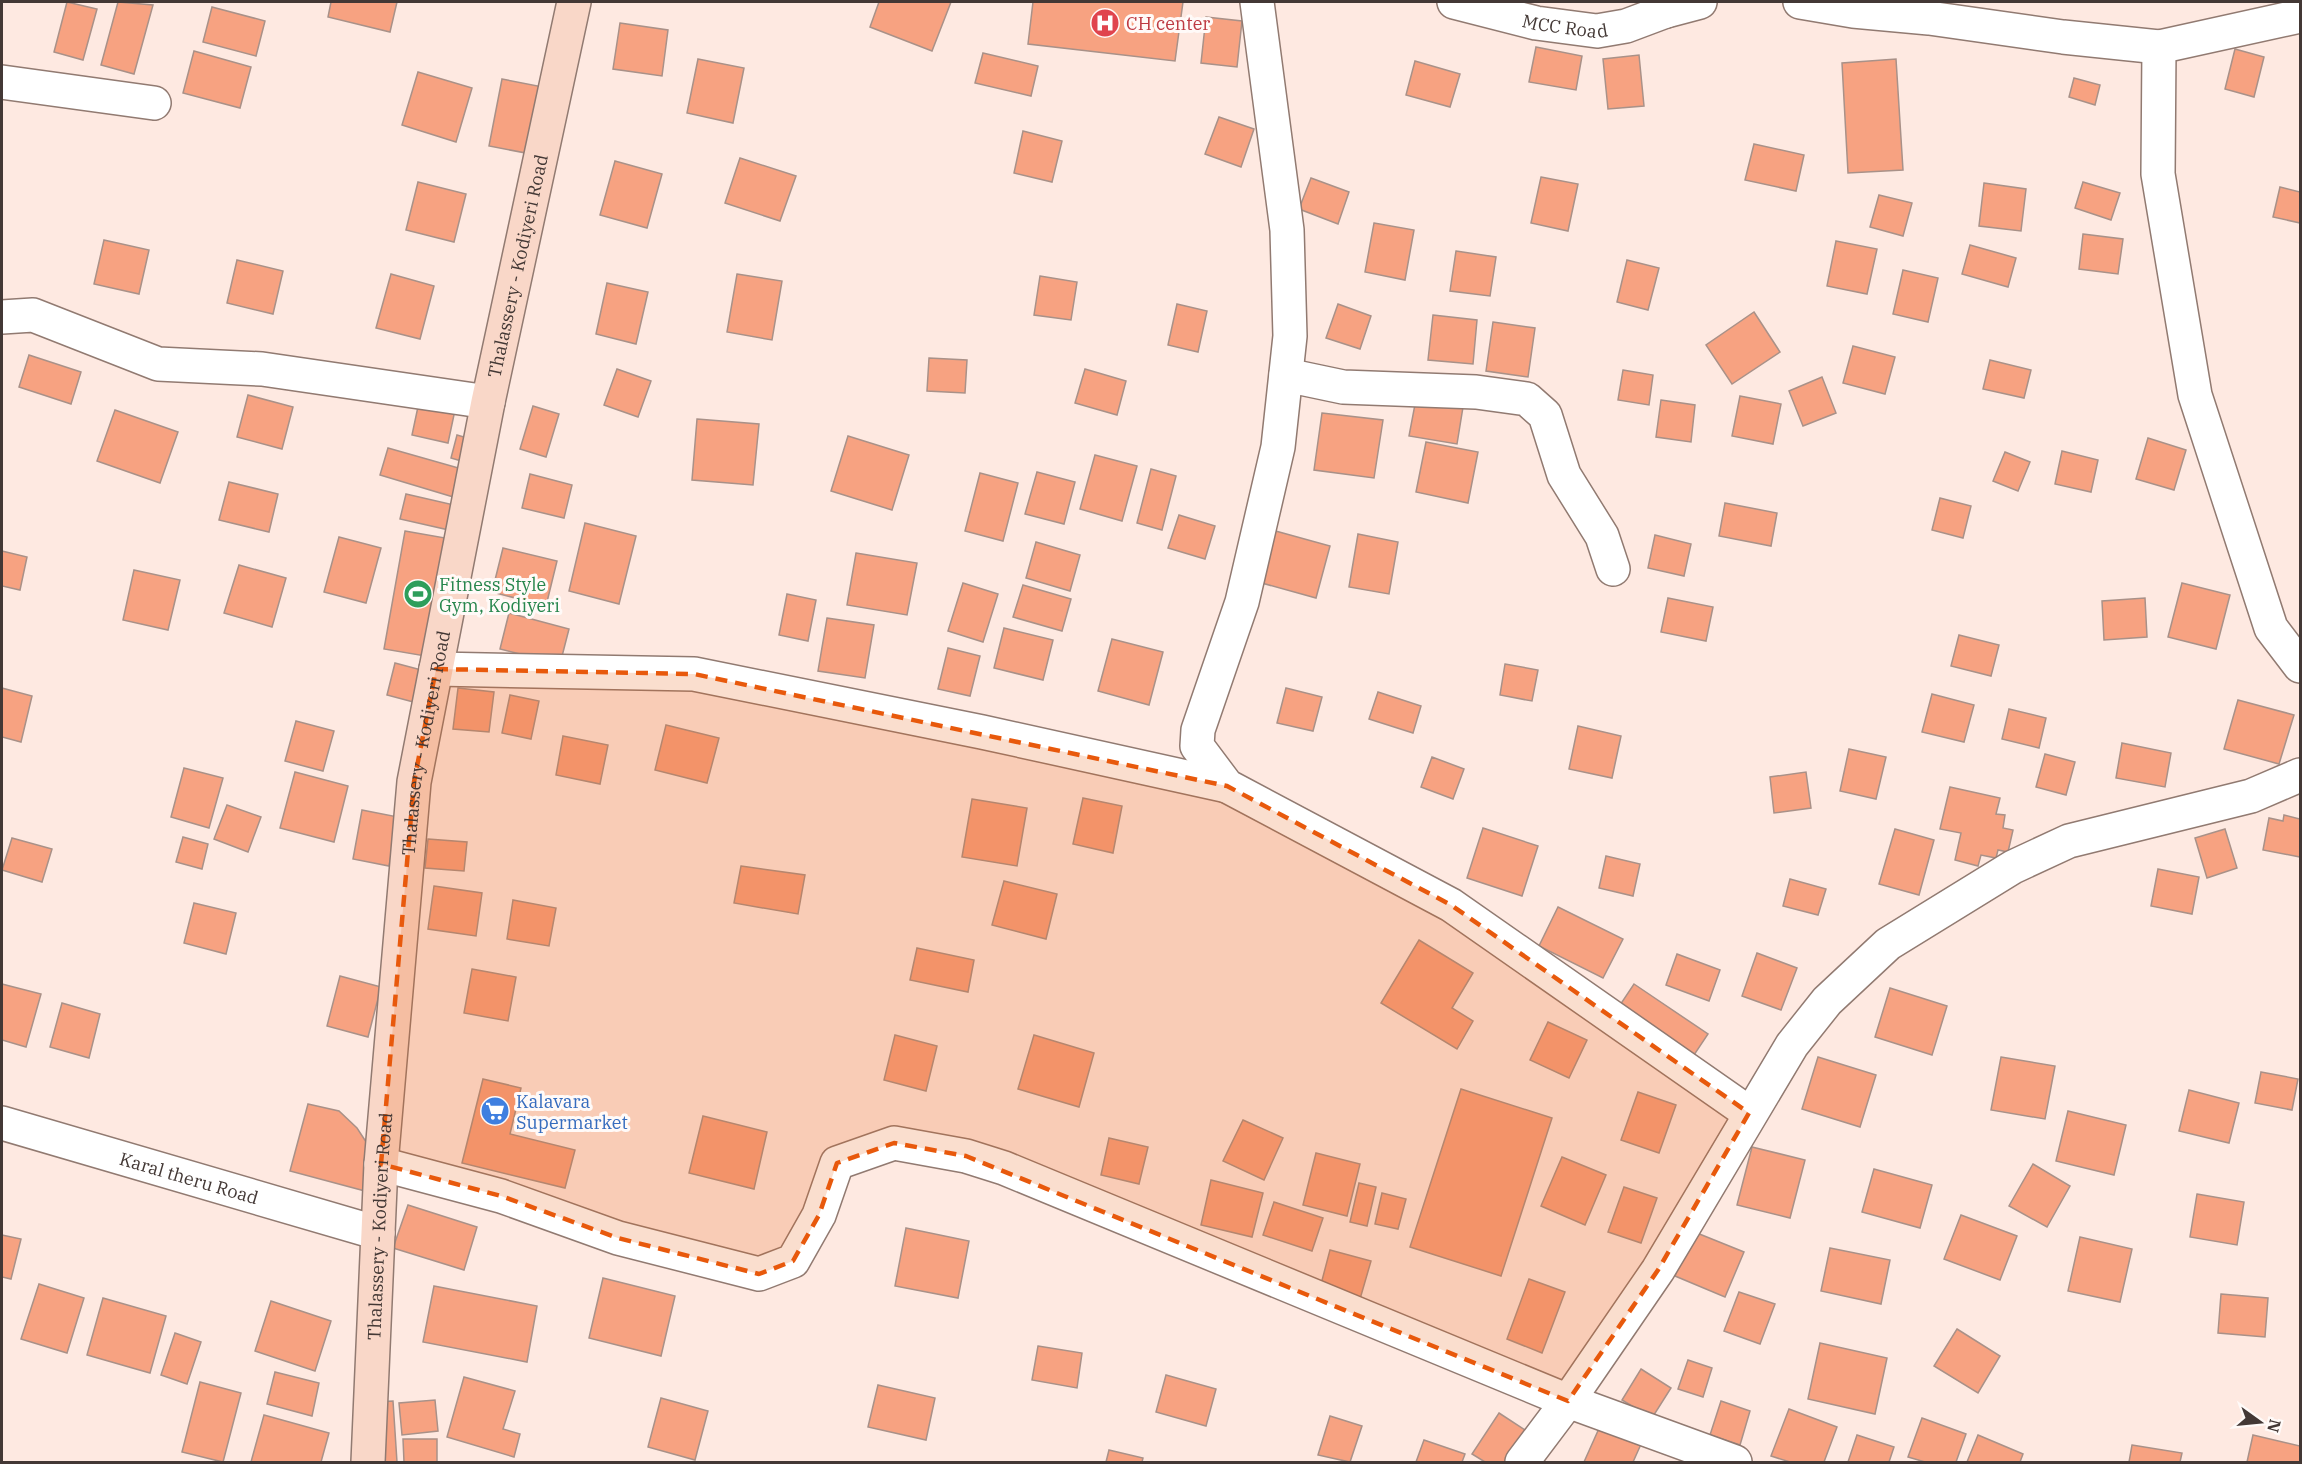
<svg xmlns="http://www.w3.org/2000/svg" width="2302" height="1464" font-family="'IBM Plex Serif',serif">
	<style>
		.building { fill: #f7a281; stroke: #a99188; stroke-width: 1.5 }
		.lines { fill: none; stroke-linecap: round; stroke-linejoin: round }
		.street-casing { stroke: #917a71; stroke-width: 36 }
		.secondary-casing { stroke: #917a71; stroke-width: 36 }
		.street { stroke: #fff; stroke-width: 33 }
		.secondary { stroke: #f9d7c8; stroke-width: 33 }
		.marked { fill: #e8590c; fill-opacity: 0.2; stroke: #e8590c; stroke-width: 4.5; stroke-dasharray: 12 8; stroke-linejoin: round }
		.labels { text-anchor: middle; dominant-baseline: central; stroke-width: 6; stroke-linejoin: round; paint-order: stroke }
		.health-label { font-size: 18px; fill: #be3a42; stroke: #fffaf8; text-anchor: start }
		.street-label { font-size: 18px; fill: #433835; stroke: #fffaf8 }
		.leisure-label { font-size: 18px; fill: #27864d; stroke: #fffaf8; text-anchor: start }
		.shop-label { font-size: 18px; fill: #366cbe; stroke: #fffaf8; text-anchor: start }
	</style>
	<rect width="100%" height="100%" fill="#fee9e1"/>
	<g class="building">
		<polygon points="67,2 97,9 83,60 54,52"/>
		<polygon points="118,2 153,5 134,74 101,65"/>
		<polygon points="331,2 397,2 390,32 328,17"/>
		<polygon points="879,2 951,2 932,51 870,27"/>
		<polygon points="1033,2 1183,2 1175,61 1028,44"/>
		<polygon points="212,7 265,21 256,56 203,42"/>
		<polygon points="1206,17 1242,21 1237,67 1201,63"/>
		<polygon points="620,23 668,30 662,76 613,69"/>
		<polygon points="1536,47 1582,56 1576,90 1529,82"/>
		<polygon points="2235,49 2264,57 2254,97 2225,89"/>
		<polygon points="194,51 251,67 240,108 183,93"/>
		<polygon points="983,53 1038,66 1031,96 975,83"/>
		<polygon points="1639,55 1644,106 1608,109 1603,59"/>
		<polygon points="698,59 744,68 733,123 687,113"/>
		<polygon points="1896,59 1903,170 1848,173 1842,63"/>
		<polygon points="1415,61 1460,74 1450,107 1406,95"/>
		<polygon points="418,72 472,88 456,142 402,125"/>
		<polygon points="2074,78 2100,85 2095,105 2069,97"/>
		<polygon points="502,79 543,87 531,154 489,146"/>
		<polygon points="1219,117 1254,129 1241,167 1205,154"/>
		<polygon points="1023,131 1062,141 1052,182 1014,173"/>
		<polygon points="1754,144 1804,155 1796,191 1745,180"/>
		<polygon points="740,158 796,176 780,221 725,203"/>
		<polygon points="615,161 662,174 647,228 600,215"/>
		<polygon points="1541,177 1578,184 1568,231 1531,223"/>
		<polygon points="1311,178 1349,192 1338,224 1299,209"/>
		<polygon points="418,182 466,194 454,242 406,230"/>
		<polygon points="2083,182 2120,193 2111,220 2075,208"/>
		<polygon points="1984,183 2026,189 2021,231 1979,226"/>
		<polygon points="2280,187 2300,192 2300,223 2273,217"/>
		<polygon points="1879,195 1912,203 1903,236 1870,227"/>
		<polygon points="1374,223 1414,230 1405,280 1365,272"/>
		<polygon points="2083,234 2123,239 2118,274 2079,269"/>
		<polygon points="104,240 149,250 139,294 94,284"/>
		<polygon points="1836,241 1877,249 1867,294 1827,286"/>
		<polygon points="1970,245 2016,258 2008,287 1962,274"/>
		<polygon points="1456,251 1496,257 1490,296 1450,291"/>
		<polygon points="237,260 283,271 273,314 227,303"/>
		<polygon points="1627,260 1659,268 1648,310 1617,302"/>
		<polygon points="1903,270 1938,278 1928,322 1893,314"/>
		<polygon points="391,274 434,286 420,339 376,328"/>
		<polygon points="737,274 782,281 772,340 727,332"/>
		<polygon points="1040,276 1077,282 1071,320 1034,315"/>
		<polygon points="607,283 648,292 636,344 596,334"/>
		<polygon points="1177,304 1207,311 1198,352 1168,345"/>
		<polygon points="1338,304 1371,316 1360,349 1326,338"/>
		<polygon points="1754,312 1780,352 1732,384 1706,345"/>
		<polygon points="1433,315 1477,320 1473,364 1428,360"/>
		<polygon points="1493,322 1535,328 1528,377 1486,371"/>
		<polygon points="1853,346 1895,357 1885,394 1843,383"/>
		<polygon points="29,355 81,372 71,404 19,387"/>
		<polygon points="929,358 967,360 965,393 927,391"/>
		<polygon points="1990,360 2031,370 2024,398 1983,389"/>
		<polygon points="617,369 651,381 638,417 604,405"/>
		<polygon points="1085,369 1126,381 1117,415 1075,403"/>
		<polygon points="1623,370 1653,375 1649,405 1618,400"/>
		<polygon points="1822,377 1836,413 1803,426 1789,391"/>
		<polygon points="248,395 293,407 282,449 237,437"/>
		<polygon points="1740,396 1781,404 1773,444 1732,436"/>
		<polygon points="1416,399 1463,407 1457,444 1409,436"/>
		<polygon points="1661,400 1695,405 1691,442 1656,437"/>
		<polygon points="419,402 455,410 448,443 412,435"/>
		<polygon points="533,406 559,414 546,457 520,449"/>
		<polygon points="115,410 178,432 160,483 97,461"/>
		<polygon points="1322,413 1383,420 1374,478 1314,470"/>
		<polygon points="697,419 759,424 753,485 692,480"/>
		<polygon points="457,435 474,440 468,463 451,458"/>
		<polygon points="848,436 909,455 892,510 831,491"/>
		<polygon points="2148,438 2186,450 2174,490 2136,479"/>
		<polygon points="1426,442 1478,452 1468,503 1416,492"/>
		<polygon points="388,448 469,471 460,499 380,475"/>
		<polygon points="2062,451 2098,460 2091,492 2055,484"/>
		<polygon points="2005,452 2030,462 2018,491 1993,481"/>
		<polygon points="1095,455 1137,466 1122,521 1080,509"/>
		<polygon points="1151,469 1176,476 1162,530 1137,523"/>
		<polygon points="1037,472 1075,482 1064,524 1025,514"/>
		<polygon points="980,473 1018,483 1003,541 965,531"/>
		<polygon points="530,474 572,485 564,518 522,508"/>
		<polygon points="229,482 278,494 269,532 219,520"/>
		<polygon points="406,494 454,505 449,530 400,519"/>
		<polygon points="1940,498 1971,506 1963,538 1932,530"/>
		<polygon points="1725,503 1777,513 1771,546 1719,536"/>
		<polygon points="1179,515 1215,526 1205,559 1168,548"/>
		<polygon points="585,523 636,536 619,604 569,591"/>
		<polygon points="1272,530 1330,546 1316,598 1258,582"/>
		<polygon points="405,531 451,539 431,657 384,649"/>
		<polygon points="1358,534 1398,542 1389,594 1349,587"/>
		<polygon points="1655,535 1691,544 1684,576 1648,568"/>
		<polygon points="339,537 381,548 366,603 324,592"/>
		<polygon points="1036,542 1080,555 1070,591 1026,578"/>
		<polygon points="503,548 557,561 546,606 492,592"/>
		<polygon points="2,551 27,557 20,590 2,586"/>
		<polygon points="856,553 917,563 907,615 847,605"/>
		<polygon points="239,565 286,578 272,627 224,613"/>
		<polygon points="134,570 180,580 168,630 123,620"/>
		<polygon points="963,583 998,594 983,642 948,631"/>
		<polygon points="2182,583 2230,595 2216,649 2168,637"/>
		<polygon points="1023,585 1071,599 1062,631 1013,617"/>
		<polygon points="787,594 816,600 808,641 779,635"/>
		<polygon points="1668,598 1713,607 1706,641 1661,632"/>
		<polygon points="2145,598 2147,637 2104,640 2102,601"/>
		<polygon points="509,613 569,629 560,664 500,649"/>
		<polygon points="827,618 874,625 865,678 818,671"/>
		<polygon points="1004,628 1053,640 1043,680 994,668"/>
		<polygon points="1959,635 1999,645 1991,676 1951,666"/>
		<polygon points="1112,639 1163,652 1149,705 1098,691"/>
		<polygon points="948,648 980,656 970,696 938,689"/>
		<polygon points="395,663 429,672 421,704 387,695"/>
		<polygon points="1505,664 1538,670 1532,701 1500,695"/>
		<polygon points="2,688 32,696 21,742 2,737"/>
		<polygon points="458,688 494,692 489,732 453,729"/>
		<polygon points="1286,688 1322,697 1313,731 1277,723"/>
		<polygon points="1378,692 1421,706 1413,733 1369,719"/>
		<polygon points="1932,694 1974,705 1964,742 1922,732"/>
		<polygon points="510,695 539,701 531,739 502,733"/>
		<polygon points="2238,700 2294,715 2279,764 2224,749"/>
		<polygon points="2009,709 2046,718 2039,748 2002,739"/>
		<polygon points="296,721 334,731 323,771 285,761"/>
		<polygon points="666,725 719,738 707,783 655,770"/>
		<polygon points="1578,726 1621,736 1612,778 1569,769"/>
		<polygon points="563,736 608,745 600,784 556,775"/>
		<polygon points="2122,743 2171,753 2165,787 2116,778"/>
		<polygon points="1849,749 1886,757 1876,799 1840,791"/>
		<polygon points="2045,754 2075,762 2066,795 2036,787"/>
		<polygon points="1432,757 1464,769 1453,799 1421,787"/>
		<polygon points="184,768 223,778 209,828 171,817"/>
		<polygon points="295,772 348,786 334,842 280,828"/>
		<polygon points="1806,772 1811,808 1774,813 1770,777"/>
		<polygon points="1950,787 2000,798 1996,814 2005,815 2003,828 2013,830 2008,852 1998,850 1996,858 1981,855 1978,866 1955,860 1961,833 1940,829"/>
		<polygon points="1083,798 1122,806 1113,853 1073,844"/>
		<polygon points="972,799 1027,808 1017,866 962,857"/>
		<polygon points="227,805 261,817 248,852 214,839"/>
		<polygon points="362,810 398,817 389,866 353,859"/>
		<polygon points="2284,815 2300,819 2300,857 2263,850 2269,818 2283,821"/>
		<polygon points="1483,828 1538,846 1522,896 1467,878"/>
		<polygon points="1895,829 1934,840 1919,895 1879,884"/>
		<polygon points="2225,829 2237,868 2207,878 2195,838"/>
		<polygon points="183,837 208,844 202,869 176,862"/>
		<polygon points="12,838 52,849 42,882 2,870"/>
		<polygon points="428,839 467,842 464,871 425,868"/>
		<polygon points="1606,856 1640,864 1633,896 1599,888"/>
		<polygon points="741,866 805,875 798,914 734,903"/>
		<polygon points="2158,869 2199,877 2192,914 2151,906"/>
		<polygon points="1790,879 1826,889 1818,915 1783,906"/>
		<polygon points="1004,881 1057,894 1046,939 992,925"/>
		<polygon points="434,886 482,893 476,936 428,929"/>
		<polygon points="513,900 556,908 549,946 507,939"/>
		<polygon points="194,903 236,913 226,954 184,943"/>
		<polygon points="1558,907 1623,939 1603,978 1539,946"/>
		<polygon points="1419,940 1473,973 1452,1008 1473,1021 1457,1049 1381,1003"/>
		<polygon points="917,948 974,960 968,992 910,980"/>
		<polygon points="1757,953 1797,968 1781,1010 1742,996"/>
		<polygon points="1677,954 1720,970 1709,1001 1666,985"/>
		<polygon points="472,969 516,977 508,1021 464,1013"/>
		<polygon points="340,976 381,987 368,1037 327,1026"/>
		<polygon points="2,984 41,994 26,1047 2,1040"/>
		<polygon points="1634,984 1708,1034 1692,1058 1618,1008"/>
		<polygon points="1890,988 1947,1006 1932,1055 1875,1037"/>
		<polygon points="62,1003 100,1014 89,1058 50,1047"/>
		<polygon points="1548,1022 1587,1040 1569,1078 1530,1060"/>
		<polygon points="895,1035 937,1046 926,1091 884,1080"/>
		<polygon points="1034,1035 1094,1053 1079,1107 1018,1089"/>
		<polygon points="1818,1057 1876,1075 1860,1127 1802,1109"/>
		<polygon points="2001,1057 2055,1066 2045,1119 1991,1110"/>
		<polygon points="2261,1072 2298,1079 2292,1110 2255,1103"/>
		<polygon points="483,1079 521,1088 510,1134 575,1150 565,1188 462,1163"/>
		<polygon points="1461,1089 1552,1118 1501,1276 1410,1247"/>
		<polygon points="2189,1090 2239,1103 2229,1143 2179,1131"/>
		<polygon points="1638,1092 1676,1105 1659,1153 1621,1140"/>
		<polygon points="308,1104 339,1111 357,1128 374,1154 365,1191 290,1171"/>
		<polygon points="2068,1111 2126,1125 2114,1175 2056,1161"/>
		<polygon points="703,1116 767,1132 754,1189 689,1173"/>
		<polygon points="1243,1120 1283,1138 1264,1180 1223,1161"/>
		<polygon points="1109,1138 1148,1147 1139,1184 1101,1175"/>
		<polygon points="1752,1147 1805,1160 1790,1218 1737,1205"/>
		<polygon points="1316,1153 1360,1164 1347,1216 1303,1205"/>
		<polygon points="1562,1157 1606,1175 1585,1225 1541,1206"/>
		<polygon points="2033,1164 2070,1186 2047,1227 2009,1206"/>
		<polygon points="1874,1169 1932,1185 1920,1228 1862,1212"/>
		<polygon points="1211,1180 1263,1193 1252,1237 1201,1225"/>
		<polygon points="1359,1183 1376,1187 1367,1226 1350,1222"/>
		<polygon points="1624,1187 1657,1198 1641,1243 1608,1232"/>
		<polygon points="1382,1193 1406,1199 1398,1229 1375,1224"/>
		<polygon points="2197,1194 2244,1202 2237,1245 2190,1237"/>
		<polygon points="1274,1202 1323,1218 1312,1251 1263,1235"/>
		<polygon points="408,1205 477,1227 464,1270 393,1248"/>
		<polygon points="1961,1215 2017,1236 2000,1280 1944,1259"/>
		<polygon points="906,1228 969,1241 958,1298 895,1286"/>
		<polygon points="1692,1231 1744,1252 1725,1297 1675,1276"/>
		<polygon points="2,1235 21,1239 11,1279 2,1277"/>
		<polygon points="2080,1237 2132,1249 2120,1302 2068,1291"/>
		<polygon points="1830,1248 1890,1260 1881,1304 1821,1291"/>
		<polygon points="1330,1250 1371,1261 1360,1299 1320,1288"/>
		<polygon points="603,1278 675,1296 661,1356 589,1338"/>
		<polygon points="1529,1279 1565,1292 1542,1353 1507,1339"/>
		<polygon points="39,1284 84,1298 67,1353 21,1339"/>
		<polygon points="434,1286 537,1306 527,1362 423,1342"/>
		<polygon points="1739,1292 1775,1304 1760,1344 1724,1331"/>
		<polygon points="2221,1294 2268,1298 2265,1337 2218,1333"/>
		<polygon points="103,1298 166,1316 150,1373 87,1355"/>
		<polygon points="271,1301 331,1321 315,1371 255,1351"/>
		<polygon points="1957,1329 2000,1356 1978,1393 1934,1366"/>
		<polygon points="175,1333 201,1342 187,1384 161,1375"/>
		<polygon points="1820,1343 1887,1358 1875,1414 1808,1399"/>
		<polygon points="1038,1346 1082,1353 1077,1388 1032,1380"/>
		<polygon points="1688,1360 1712,1368 1703,1397 1678,1389"/>
		<polygon points="1641,1369 1671,1388 1652,1418 1622,1400"/>
		<polygon points="275,1372 319,1383 312,1416 267,1404"/>
		<polygon points="1166,1375 1216,1389 1206,1426 1156,1412"/>
		<polygon points="464,1377 515,1391 503,1429 520,1434 514,1457 447,1437"/>
		<polygon points="200,1382 241,1393 223,1462 182,1452"/>
		<polygon points="878,1385 935,1398 926,1440 868,1427"/>
		<polygon points="661,1398 708,1411 695,1460 648,1447"/>
		<polygon points="435,1400 438,1431 402,1435 399,1403"/>
		<polygon points="393,1401 397,1462 376,1462 372,1402"/>
		<polygon points="1721,1401 1750,1411 1740,1445 1710,1435"/>
		<polygon points="1789,1409 1837,1427 1824,1462 1790,1462 1771,1456"/>
		<polygon points="1499,1413 1531,1434 1513,1462 1485,1462 1472,1454"/>
		<polygon points="264,1415 329,1433 321,1462 251,1462"/>
		<polygon points="1330,1416 1362,1426 1350,1462 1318,1455"/>
		<polygon points="1922,1418 1966,1434 1956,1462 1925,1462 1908,1457"/>
		<polygon points="1601,1424 1642,1442 1633,1462 1584,1462"/>
		<polygon points="1857,1435 1894,1447 1889,1462 1848,1462"/>
		<polygon points="1978,1435 2023,1454 2020,1462 1967,1462"/>
		<polygon points="2253,1435 2300,1446 2300,1462 2247,1462"/>
		<polygon points="403,1439 437,1439 437,1462 404,1462"/>
		<polygon points="1424,1440 1465,1454 1462,1462 1416,1462"/>
		<polygon points="2132,1445 2182,1453 2180,1462 2129,1462"/>
		<polygon points="1109,1450 1143,1458 1142,1462 1106,1462"/>
	</g>
	<g class="lines">
		<g class="street-casing">
			<g id="street">
				<polyline points="1257,2 1287,230 1290,336 1278,447 1242,602 1198,730 1197,746 1227,786 1451,905 1749,1113"/>
				<path id="s1" d="M1454,2L1536,23L1597,31L1626,26L1666,11L1669,2"/>
				<polyline points="1800,2 1853,11 1929,18 2063,37 2159,47"/>
				<polyline points="1666,11 1700,2"/>
				<polyline points="2300,16 2159,47 2158,174 2195,395 2271,628 2300,666"/>
				<polyline points="2,82 154,103"/>
				<polyline points="2,317 33,315 158,364 262,369 488,402"/>
				<polyline points="1286,375 1343,387 1476,392 1527,399 1545,415 1564,475 1602,536 1613,569"/>
				<polyline points="436,669 694,674 982,732 1227,786"/>
				<path id="s2" d="M2,1123L378,1233"/>
				<polyline points="381,1164 501,1196 618,1238 759,1274 793,1261 819,1215 837,1163 894,1143 966,1156 1004,1168 1568,1401 1735,1462"/>
				<polyline points="1522,1462 1568,1401 1658,1270 1792,1045 1827,1001 1888,944 2013,867 2069,841 2251,796 2300,775"/>
			</g>
		</g>
		<g class="secondary-casing">
			<g id="secondary">
				<path id="s3" d="M368,1462L381,1164L414,782L488,402L574,2"/>
			</g>
		</g>
		<use href="#street" class="street"/>
		<use href="#secondary" class="secondary"/>
	</g>
	<path class="marked" d="M436,669L694,674L1227,786L1451,905L1749,1113L1658,1270L1568,1401L966,1156L894,1143L837,1163L819,1215L793,1261L759,1274L618,1238L501,1196L381,1164L414,782Z"/>
	<defs>
		<g id="hospital-disc" transform="scale(1.5)"><circle r="9.5" fill="#e0444e" stroke="#fffaf8"/><path d="M-5-5h3v3.5h4V-5h3V5h-3V1.5h-4V5h-3Z" fill="#fff"/></g>
		<g id="stadium-disc" transform="scale(1.5)"><circle r="9.5" fill="#2e9e5b" stroke="#fffaf8"/><path d="M0-5a6.5 5 0 1 0 0 10a6.5 5 0 1 0 0-10ZM-3.5-1.8h7v3.6h-7Z" fill="#fff"/></g>
		<g id="supermarket-disc" transform="scale(1.5)"><circle r="9.5" fill="#3f7fe0" stroke="#fffaf8"/><path d="M-6-5.5h2.5l.6 2H6L4.5 2H-2.5L-4.4-4H-6ZM-1.5 3.2a1.3 1.3 0 1 0 .1 0ZM3 3.2a1.3 1.3 0 1 0 .1 0Z" fill="#fff"/></g>
	</defs>
	<g fill-rule="evenodd">
		<use href="#hospital-disc" x="1105" y="23"/>
		<use href="#stadium-disc" x="418" y="594"/>
		<use href="#supermarket-disc" x="495" y="1111"/>
	</g>
	<g class="labels">
		<g class="health-label">
			<text x="1126" y="23">CH center</text>
		</g>
		<g class="street-label">
			<text stroke="none"><textPath href="#s1" startOffset="114">MCC Road</textPath></text>
			<text stroke="none"><textPath href="#s3" startOffset="1208">Thalassery - Kodiyeri Road</textPath></text>
			<text stroke="none"><textPath href="#s3" startOffset="722">Thalassery - Kodiyeri Road</textPath></text>
			<text stroke="none"><textPath href="#s2" startOffset="195">Karal theru Road</textPath></text>
			<text stroke="none"><textPath href="#s3" startOffset="236">Thalassery - Kodiyeri Road</textPath></text>
		</g>
		<g class="leisure-label">
			<text x="439" y="584">Fitness Style<tspan x="439" dy="21">Gym, Kodiyeri</tspan></text>
		</g>
		<g class="shop-label">
			<text x="516" y="1101">Kalavara<tspan x="516" dy="21">Supermarket</tspan></text>
		</g>
	</g>
	<rect width="2302" height="1464" fill="none" stroke="#433835" stroke-width="6"/>
	<g transform="translate(2260 1422) rotate(105)" stroke="#fffaf8" stroke-width="4.5" paint-order="stroke">
	<path d="M0-4.5L10 22L0 15L-10 22Z" fill="#433835"/>
	<text y="-9" font-size="16" font-weight="bold" text-anchor="middle" fill="#433835">N</text>
	</g>
</svg>
